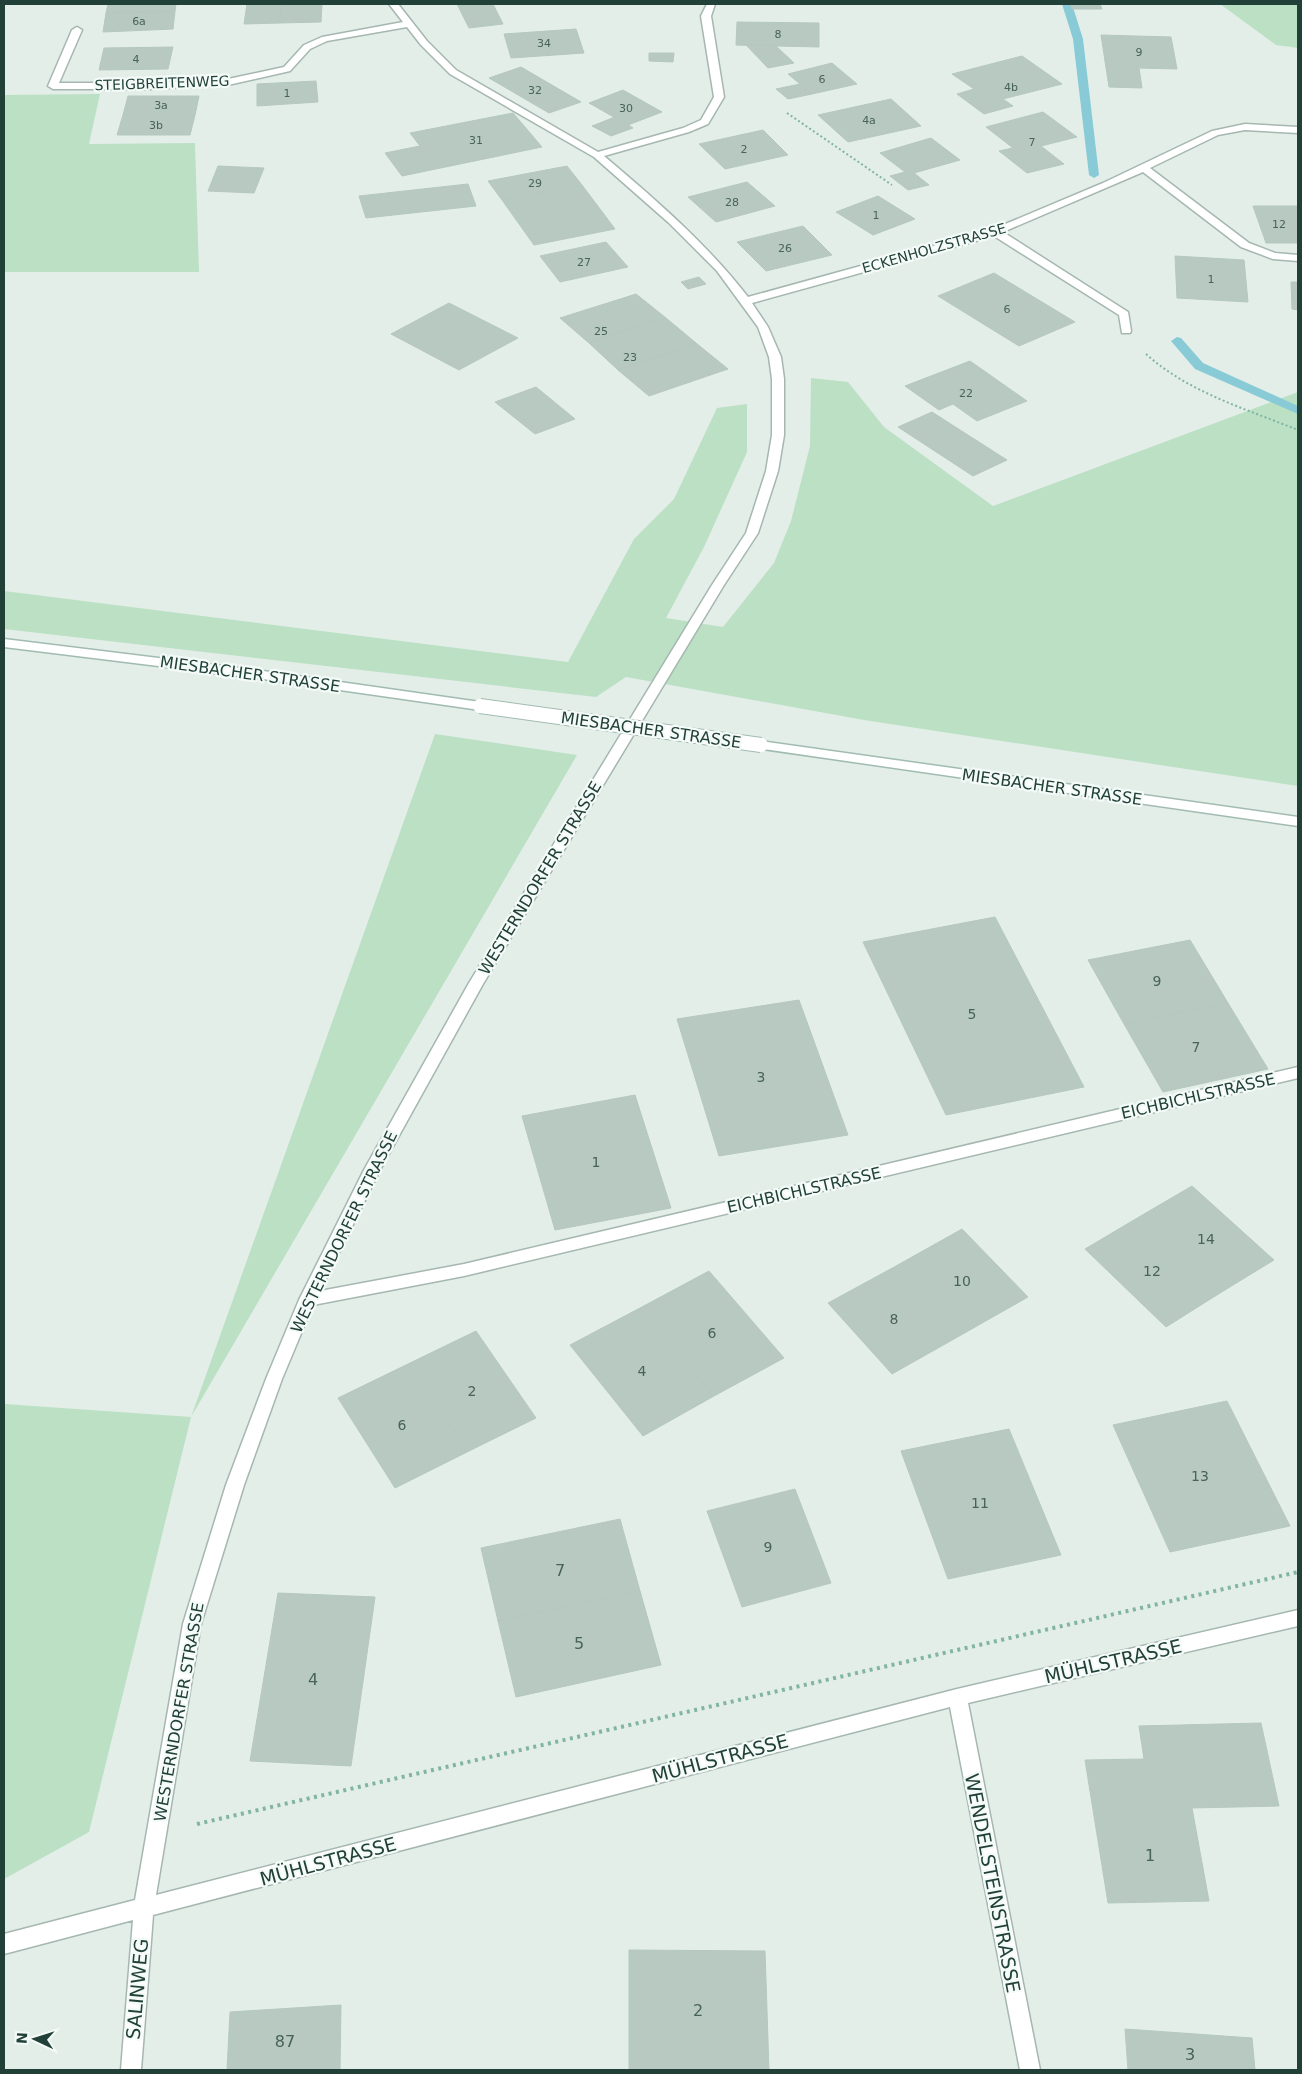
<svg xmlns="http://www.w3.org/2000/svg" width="1302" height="2074" font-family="'DejaVu Sans',sans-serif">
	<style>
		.green { fill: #bbe0c4 }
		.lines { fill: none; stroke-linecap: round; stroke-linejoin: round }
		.stream { fill: #88cbd7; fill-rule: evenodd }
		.building { fill: #b8c9c2; stroke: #b5c8c0 }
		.minor-casing { stroke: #a5b7b0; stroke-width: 3 }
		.secondary-casing { stroke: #a1bbb1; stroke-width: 3 }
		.path-far1 { stroke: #81b4a3; stroke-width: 2; stroke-dasharray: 2 2.5; stroke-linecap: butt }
		.path { stroke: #81b4a3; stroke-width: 4; stroke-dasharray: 3 4.5; stroke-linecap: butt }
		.minor { fill: #fff; fill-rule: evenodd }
		.secondary { fill: #fff; fill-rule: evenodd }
		.secondary-bridge-casing { stroke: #a1bbb1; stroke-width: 16; stroke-linecap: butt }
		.secondary-bridge { stroke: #fff; stroke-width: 14 }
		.labels { text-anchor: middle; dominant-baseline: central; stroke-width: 4.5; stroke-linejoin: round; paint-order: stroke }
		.far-number-label { font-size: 11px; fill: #47635a }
		.far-street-label { font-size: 14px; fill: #214138; stroke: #f4faf7 }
		.number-label { font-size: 14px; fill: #47635a }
		.street-label { font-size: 16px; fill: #214138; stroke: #f4faf7 }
		.near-number-label { font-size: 16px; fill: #47635a }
		.near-street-label { font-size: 19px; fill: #214138; stroke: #f4faf7 }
	</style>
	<rect width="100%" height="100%" fill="#e3eee9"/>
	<g class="green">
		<polygon points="1220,4 1298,4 1298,48 1276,45"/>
		<polygon points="100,94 89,144 195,143 199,272 4,272 4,95"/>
		<polygon points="811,378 848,382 884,427 993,506 1298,392 1298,786 864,720 626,677 596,697 4,629 4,591 568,662 634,539 674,499 717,408 747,404 747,452 704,547 666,618 723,627 774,563 791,521 810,446"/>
		<polygon points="435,734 577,755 191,1417 89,1832 4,1879 4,1404 191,1417"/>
	</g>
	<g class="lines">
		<g class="stream">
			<polygon points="1062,4 1072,4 1083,39 1099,175 1094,178 1089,175 1073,39"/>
			<polygon points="1177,337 1181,338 1203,363 1298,406 1298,414 1195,369 1171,341"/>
		</g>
	</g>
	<g class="building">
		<polygon points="108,4 176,4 175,11 106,13"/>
		<polygon points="247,4 281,4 280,23 244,24"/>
		<polygon points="281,4 322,4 321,22 280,23"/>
		<polygon points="457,4 493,4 503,24 469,28"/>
		<polygon points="1070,4 1100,4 1102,9 1072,9"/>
		<polygon points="175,11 173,29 103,32 106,13"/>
		<polygon points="737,22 819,23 819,47 736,45"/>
		<polygon points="576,29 584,53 511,58 504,34"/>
		<polygon points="1101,35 1171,37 1177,69 1139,68 1142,88 1109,87"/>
		<polygon points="746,45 776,46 794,63 768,68"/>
		<polygon points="173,47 168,69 99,70 104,48"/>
		<polygon points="649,53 674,53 673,62 649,61"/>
		<polygon points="1022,56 1062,84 1003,99 1013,106 984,114 957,94 974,89 952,74"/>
		<polygon points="832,63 857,84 812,94 788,74"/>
		<polygon points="521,67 581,102 549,113 489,78"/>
		<polygon points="316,81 318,102 257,106 257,84"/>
		<polygon points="800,84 812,94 788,99 776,89"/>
		<polygon points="623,90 662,112 628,125 589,103"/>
		<polygon points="128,96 199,96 195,115 123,115"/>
		<polygon points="891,99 921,126 848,142 818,115"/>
		<polygon points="1043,112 1077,137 1041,146 1064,164 1027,173 999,151 1013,148 986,127"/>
		<polygon points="513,113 542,147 402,176 385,153 420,146 410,133"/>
		<polygon points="123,115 195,115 190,135 117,135"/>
		<polygon points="615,117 633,128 611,136 592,126"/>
		<polygon points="763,130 788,155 725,169 699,144"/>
		<polygon points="931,138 960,160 914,173 929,185 908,190 890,176 905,172 880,153"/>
		<polygon points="218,166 264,168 254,193 208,191"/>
		<polygon points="567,166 582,185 502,200 488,181"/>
		<polygon points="747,182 775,206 716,222 688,197"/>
		<polygon points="468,184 476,206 366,218 359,196"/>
		<polygon points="582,185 615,229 534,245 502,200"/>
		<polygon points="878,196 915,219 873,235 836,212"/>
		<polygon points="1253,206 1298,206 1298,243 1266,243"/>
		<polygon points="803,226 832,255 766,271 737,242"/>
		<polygon points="606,242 628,267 560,282 540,256"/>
		<polygon points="1175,256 1244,260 1248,302 1177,298"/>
		<polygon points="994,273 1075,322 1019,346 938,296"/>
		<polygon points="699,277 706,284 688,289 681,282"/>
		<polygon points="1291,282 1298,282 1298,310 1292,309"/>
		<polygon points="636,294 666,318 589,343 560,318"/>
		<polygon points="449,303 518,338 459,370 391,334"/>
		<polygon points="666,318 696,343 618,370 589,343"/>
		<polygon points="696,343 728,369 649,396 618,370"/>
		<polygon points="970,361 1027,401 977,421 953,404 939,410 905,386"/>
		<polygon points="536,387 575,419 535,434 495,402"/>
		<polygon points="932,412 1007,460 973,476 898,427"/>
		<polygon points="995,917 1084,1087 946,1115 863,942"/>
		<polygon points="1190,940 1228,1003 1124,1024 1088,960"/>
		<polygon points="799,1000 848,1135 719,1156 677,1019"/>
		<polygon points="1228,1003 1268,1069 1163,1092 1124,1024"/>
		<polygon points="635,1095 671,1208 555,1230 522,1116"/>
		<polygon points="1192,1186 1274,1260 1220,1293 1139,1217"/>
		<polygon points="1139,1217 1220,1293 1166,1327 1085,1249"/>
		<polygon points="962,1229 1028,1297 961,1335 896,1266"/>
		<polygon points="896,1266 961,1335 892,1374 828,1303"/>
		<polygon points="709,1271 784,1358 714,1396 640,1308"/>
		<polygon points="640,1308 714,1396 643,1436 570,1345"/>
		<polygon points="476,1331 536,1418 467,1452 408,1364"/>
		<polygon points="408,1364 467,1452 395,1488 338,1398"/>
		<polygon points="1227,1401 1290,1526 1170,1552 1113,1425"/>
		<polygon points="1009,1429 1061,1555 948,1579 901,1451"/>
		<polygon points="795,1489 831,1583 742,1607 707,1511"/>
		<polygon points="620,1519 640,1591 498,1621 481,1548"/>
		<polygon points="640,1591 661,1665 516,1697 498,1621"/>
		<polygon points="278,1593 375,1597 351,1766 250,1761"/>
		<polygon points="1261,1723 1279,1806 1192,1808 1209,1901 1108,1903 1085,1760 1144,1759 1139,1726"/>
		<polygon points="629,1950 765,1951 769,2070 629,2070"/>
		<polygon points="341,2005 340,2070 227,2070 230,2012"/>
		<polygon points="1125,2029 1252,2038 1255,2070 1128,2070"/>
	</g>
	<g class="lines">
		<g class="minor-casing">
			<path id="minor" d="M389,4H398L427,41L456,70L598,152L683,128L701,120L714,97L701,16L707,4H715L711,16L724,97L708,124L689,132L604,156C656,200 707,244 748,297L991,230L1103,183L1212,131L1245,124L1298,127V133L1245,130L1218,135L1150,168L1249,243L1275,253L1298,255V261L1273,259L1241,247L1143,172L1003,232L1128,312L1131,331L1130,333H1122L1119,315L994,236L752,303L768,327L781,357L784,379V435L778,471L758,533L724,585L483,984L380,1170L320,1291L464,1264L1298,1067V1078L464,1276L313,1305L282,1379L244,1485L201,1624L156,1895L957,1689L1298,1610V1626L968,1703L1040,2070H1020L950,1707L153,1915L141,2070H121L133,1920L4,1954V1934L135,1900L183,1624L226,1485L266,1379L299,1300L364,1170L469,983L712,585L746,533L766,471L772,435V379L769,357L758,327L717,271L669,223L594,157L450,74L421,45L407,27L327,41L310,49L290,71L228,85L149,89H53L48,86L72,30L77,27L82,30L59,83H149L228,79L284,67L304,45L322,37L403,22Z"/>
		</g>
		<g class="secondary-casing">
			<g id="secondary">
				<polygon points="4,639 256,670 480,702 487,706 480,710 256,678 4,647"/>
				<polygon points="761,741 1298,817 1298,826 756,748 754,745"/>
			</g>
		</g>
		<g class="path-far1">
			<polyline points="787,113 892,185"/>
			<path d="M1146,354C1188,392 1246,409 1298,430"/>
		</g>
		<polyline class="path" points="197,1824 1298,1572"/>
		<use href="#minor" class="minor"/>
		<use href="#secondary" class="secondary"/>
		<g class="secondary-bridge-casing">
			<polyline id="secondary-bridge" points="480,706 761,745"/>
		</g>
		<use href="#secondary-bridge" class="secondary-bridge"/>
	</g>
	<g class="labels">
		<g class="far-number-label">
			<text x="139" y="21">6a</text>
			<text x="778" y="34">8</text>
			<text x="544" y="43">34</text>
			<text x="1139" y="52">9</text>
			<text x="136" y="59">4</text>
			<text x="822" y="79">6</text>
			<text x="1011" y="87">4b</text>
			<text x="535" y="90">32</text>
			<text x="287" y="93">1</text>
			<text x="161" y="105">3a</text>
			<text x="626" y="108">30</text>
			<text x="869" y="120">4a</text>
			<text x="156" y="125">3b</text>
			<text x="476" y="140">31</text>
			<text x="1032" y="142">7</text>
			<text x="744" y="149">2</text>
			<text x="535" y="183">29</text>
			<text x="732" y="202">28</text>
			<text x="876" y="215">1</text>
			<text x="1279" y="224">12</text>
			<text x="785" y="248">26</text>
			<text x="584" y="262">27</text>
			<text x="1211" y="279">1</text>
			<text x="1007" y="309">6</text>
			<text x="601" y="331">25</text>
			<text x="630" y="357">23</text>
			<text x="966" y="393">22</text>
		</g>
		<g class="far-street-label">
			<text transform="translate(162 83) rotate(-2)">STEIGBREITENWEG</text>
			<text transform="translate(934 248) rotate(-16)">ECKENHOLZSTRASSE</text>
		</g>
		<g class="number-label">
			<text x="1157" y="981">9</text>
			<text x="972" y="1014">5</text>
			<text x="1196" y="1047">7</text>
			<text x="761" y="1077">3</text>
			<text x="596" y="1162">1</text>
			<text x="1206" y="1239">14</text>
			<text x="1152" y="1271">12</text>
			<text x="962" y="1281">10</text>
			<text x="894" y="1319">8</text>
			<text x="712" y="1333">6</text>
			<text x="642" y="1371">4</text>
			<text x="472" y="1391">2</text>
			<text x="402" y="1425">6</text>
			<text x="1200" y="1476">13</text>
			<text x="980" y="1503">11</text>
			<text x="768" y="1547">9</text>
		</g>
		<g class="street-label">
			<text transform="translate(250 674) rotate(8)">MIESBACHER STRASSE</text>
			<text transform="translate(651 730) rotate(8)">MIESBACHER STRASSE</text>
			<text transform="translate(1052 787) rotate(8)">MIESBACHER STRASSE</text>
			<text transform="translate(540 878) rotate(-59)">WESTERNDORFER STRASSE</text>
			<text transform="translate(1198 1096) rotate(-13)">EICHBICHLSTRASSE</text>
			<text transform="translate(804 1190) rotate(-13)">EICHBICHLSTRASSE</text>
			<text transform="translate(344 1232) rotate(-64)">WESTERNDORFER STRASSE</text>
			<text transform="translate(179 1712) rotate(-80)">WESTERNDORFER STRASSE</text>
		</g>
		<g class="near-number-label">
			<text x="560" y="1570">7</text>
			<text x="579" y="1643">5</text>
			<text x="313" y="1679">4</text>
			<text x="1150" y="1855">1</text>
			<text x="698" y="2010">2</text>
			<text x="285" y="2041">87</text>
			<text x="1190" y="2054">3</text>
		</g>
		<g class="near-street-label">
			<text transform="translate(1113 1661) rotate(-13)">MÜHLSTRASSE</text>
			<text transform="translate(720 1758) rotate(-15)">MÜHLSTRASSE</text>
			<text transform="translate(328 1861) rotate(-15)">MÜHLSTRASSE</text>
			<text transform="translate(993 1883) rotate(79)">WENDELSTEINSTRASSE</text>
			<text transform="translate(137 1989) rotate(-85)">SALINWEG</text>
		</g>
	</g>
	<rect width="1302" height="2074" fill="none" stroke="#214138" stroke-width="10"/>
	<g transform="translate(35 2039) rotate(274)" stroke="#f4faf7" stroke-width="4" paint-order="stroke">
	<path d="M0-4L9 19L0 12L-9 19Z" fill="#214138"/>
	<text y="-8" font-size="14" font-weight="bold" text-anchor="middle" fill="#214138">N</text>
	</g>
</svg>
